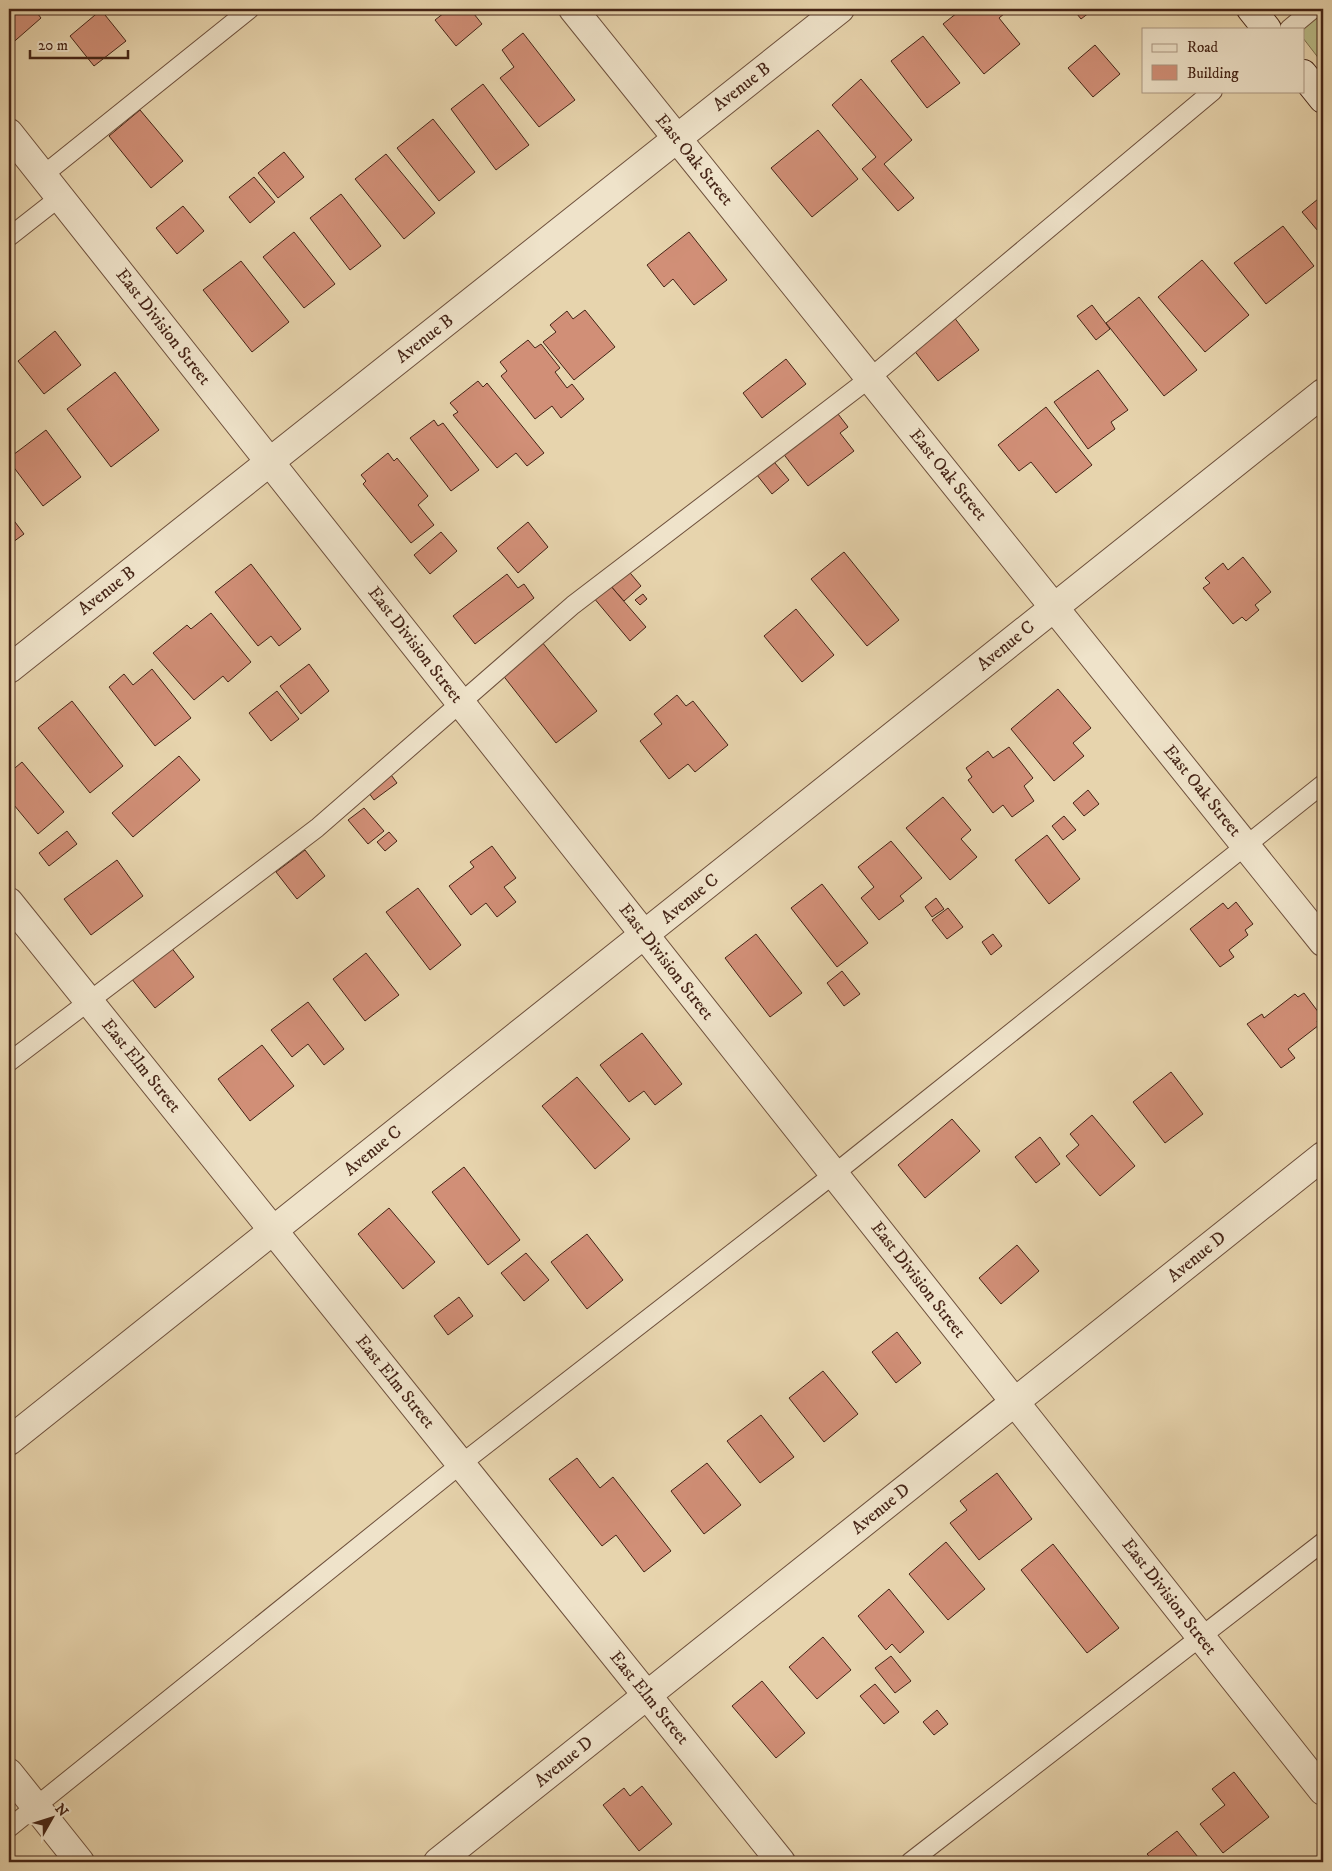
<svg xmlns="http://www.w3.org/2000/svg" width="1332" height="1871" font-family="'IM FELL DW Pica',serif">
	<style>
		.green { fill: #b9bc88; stroke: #7f704f }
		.building { fill: #d18f77; stroke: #452416 }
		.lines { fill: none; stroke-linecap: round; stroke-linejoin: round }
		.lane-casing { stroke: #6e503c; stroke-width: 20 }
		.street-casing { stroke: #6e503c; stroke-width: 30 }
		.secondary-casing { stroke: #452416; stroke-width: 30 }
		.lane { stroke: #efe3ca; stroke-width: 18 }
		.street { stroke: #efe3ca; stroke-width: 28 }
		.secondary { stroke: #efe3ca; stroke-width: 28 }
		.labels { text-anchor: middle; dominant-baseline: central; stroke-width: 5; stroke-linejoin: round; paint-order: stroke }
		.street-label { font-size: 18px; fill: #452416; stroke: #efe3ca }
	</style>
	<rect width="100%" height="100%" fill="#e7d4ad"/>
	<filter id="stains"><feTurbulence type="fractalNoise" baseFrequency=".004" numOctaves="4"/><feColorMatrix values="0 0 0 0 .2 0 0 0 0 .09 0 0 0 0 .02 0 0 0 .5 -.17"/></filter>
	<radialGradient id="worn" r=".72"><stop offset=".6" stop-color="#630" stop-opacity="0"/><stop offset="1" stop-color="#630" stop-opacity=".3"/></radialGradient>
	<polygon class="green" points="1323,12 1323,64 1303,38 1302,29"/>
	<g class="building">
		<polygon points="9,9 34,9 41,18 9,46"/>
		<polygon points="449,9 470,9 482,24 456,46 435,20"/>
		<polygon points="962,9 1010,9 999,18 1020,44 984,74 943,24"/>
		<polygon points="1073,9 1094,9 1081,19"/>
		<polygon points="101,10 126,41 94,66 70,36"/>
		<polygon points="523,33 575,100 539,127 500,78 514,67 502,50"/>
		<polygon points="923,36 960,83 927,108 891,61"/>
		<polygon points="1095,45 1120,74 1093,97 1068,68"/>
		<polygon points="861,79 912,140 884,164 914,198 898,211 862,169 876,157 832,105"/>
		<polygon points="483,84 529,145 496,170 451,109"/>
		<polygon points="140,110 183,161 151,188 109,136"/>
		<polygon points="433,119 475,172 439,201 397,148"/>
		<polygon points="818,130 858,179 812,217 771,168"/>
		<polygon points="284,152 304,177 278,198 258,173"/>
		<polygon points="386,154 435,213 404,239 355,179"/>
		<polygon points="254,177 275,202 250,223 229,197"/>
		<polygon points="341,194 381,246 350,270 310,218"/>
		<polygon points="1323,195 1323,237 1302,212"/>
		<polygon points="183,206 204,231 177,254 156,228"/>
		<polygon points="1283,226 1314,266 1266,304 1234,263"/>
		<polygon points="294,232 335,284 304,308 263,257"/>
		<polygon points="689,232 727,280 694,305 673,279 664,287 647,265"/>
		<polygon points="1202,260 1249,315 1205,352 1158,297"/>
		<polygon points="241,261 289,322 252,352 203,290"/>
		<polygon points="1139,297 1197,370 1164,396 1106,323"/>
		<polygon points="1092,305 1110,329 1096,340 1077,316"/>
		<polygon points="947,308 979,350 938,381 906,340"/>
		<polygon points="585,310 615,347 574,380 543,342 556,332 550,325 567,311 573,319"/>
		<polygon points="55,331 81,365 44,394 18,361"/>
		<polygon points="528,340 535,348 541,344 560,368 555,372 567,388 572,384 584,399 561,418 552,406 535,419 501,376 507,371 500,362"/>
		<polygon points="786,359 806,384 762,418 743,393"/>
		<polygon points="1098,370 1128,410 1111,422 1115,429 1088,449 1054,402"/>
		<polygon points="115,372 159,430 111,467 67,409"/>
		<polygon points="478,381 483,387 487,383 544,453 527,466 516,453 497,468 453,415 458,412 450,403"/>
		<polygon points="1046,407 1092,465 1056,493 1031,462 1019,471 998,445"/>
		<polygon points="835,410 848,427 840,433 854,451 808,486 782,452"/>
		<polygon points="434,420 438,426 443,423 479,470 451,491 410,438"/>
		<polygon points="46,430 81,477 43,506 9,461 9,458"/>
		<polygon points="388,453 394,461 397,458 428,496 418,505 434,525 411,543 363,484 366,481 361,475"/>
		<polygon points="770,457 789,480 772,494 753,470"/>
		<polygon points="9,514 24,534 9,545"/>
		<polygon points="528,522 548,547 518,573 497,548"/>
		<polygon points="441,532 457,551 430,574 414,555"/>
		<polygon points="844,552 899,620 867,646 811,579"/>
		<polygon points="1243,557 1271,592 1255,605 1259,610 1246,621 1242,617 1233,624 1203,588 1210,583 1205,578 1223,563 1228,570"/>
		<polygon points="251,564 301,629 279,646 271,636 258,646 215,592"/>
		<polygon points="626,568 641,586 624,601 609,584"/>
		<polygon points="507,574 518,588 524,584 534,598 475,644 453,616"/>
		<polygon points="609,584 646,627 630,641 593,597"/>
		<polygon points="643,594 647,599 640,605 635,600"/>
		<polygon points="796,609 834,655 802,682 764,636"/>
		<polygon points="211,613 251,662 228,682 223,676 194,700 153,653 187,625 191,629"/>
		<polygon points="538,637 597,711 556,743 498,669"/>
		<polygon points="309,664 329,691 301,714 280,686"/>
		<polygon points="152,669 191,718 155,746 109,687 124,674 133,685"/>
		<polygon points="1058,689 1091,728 1073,743 1084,756 1054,781 1011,729"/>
		<polygon points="277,691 299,719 271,741 249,713"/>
		<polygon points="677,695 686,706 693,701 728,745 695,772 688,764 669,779 640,741 662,724 654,714"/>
		<polygon points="72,701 123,766 90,793 38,728"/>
		<polygon points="1009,747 1033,778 1024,786 1034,801 1012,817 1003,805 993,813 968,780 972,777 966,768 988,751 993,758"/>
		<polygon points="179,756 200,780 133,837 112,813"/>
		<polygon points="22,762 64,812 38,834 9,799 9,773"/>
		<polygon points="386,768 397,783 374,800 363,785"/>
		<polygon points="1088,790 1099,804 1084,816 1073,803"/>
		<polygon points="943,797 971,830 961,839 977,857 950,880 906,828"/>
		<polygon points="364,808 384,831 368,844 348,820"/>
		<polygon points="1064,816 1076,830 1063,840 1052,826"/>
		<polygon points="67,831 77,844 49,866 39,853"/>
		<polygon points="389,832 397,841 385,851 377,842"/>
		<polygon points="1047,835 1080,879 1049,904 1015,860"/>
		<polygon points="891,841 922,878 900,896 904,901 879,920 861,898 874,887 858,867"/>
		<polygon points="492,846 516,878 504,887 516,902 497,917 486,903 471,915 449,886 474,867 470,862"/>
		<polygon points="305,850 325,876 297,899 276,872"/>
		<polygon points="117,860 143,896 91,935 64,899"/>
		<polygon points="822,884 868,943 837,967 791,908"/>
		<polygon points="418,888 461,945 430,970 386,912"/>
		<polygon points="936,898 944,909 932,917 925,907"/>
		<polygon points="1236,902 1253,924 1245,930 1248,935 1229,950 1234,957 1220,967 1190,929 1223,903 1228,909"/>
		<polygon points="948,908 963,927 947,939 932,920"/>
		<polygon points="756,934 802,993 770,1017 725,958"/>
		<polygon points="993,934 1002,946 991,955 982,942"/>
		<polygon points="167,942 194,977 155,1008 127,973"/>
		<polygon points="366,953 399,995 365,1021 333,979"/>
		<polygon points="842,971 860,994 844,1006 827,983"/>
		<polygon points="1304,993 1322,1017 1317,1021 1319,1025 1288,1049 1295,1058 1281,1068 1247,1024 1262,1014 1264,1018 1295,994 1298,997"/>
		<polygon points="308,1002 344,1049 324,1065 308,1044 292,1057 271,1030"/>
		<polygon points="642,1033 682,1084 655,1105 644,1091 629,1102 600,1065"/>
		<polygon points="262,1045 294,1086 250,1121 218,1079"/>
		<polygon points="1171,1072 1203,1114 1165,1143 1133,1102"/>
		<polygon points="577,1077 630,1139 595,1169 542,1106"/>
		<polygon points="1092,1115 1135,1166 1100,1196 1066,1156 1079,1145 1070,1134"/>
		<polygon points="952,1119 980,1151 925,1198 898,1165"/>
		<polygon points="1040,1137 1060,1164 1036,1183 1015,1157"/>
		<polygon points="464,1167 520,1240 488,1265 432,1192"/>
		<polygon points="389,1208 435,1262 403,1289 358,1234"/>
		<polygon points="587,1234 623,1280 587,1309 551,1262"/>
		<polygon points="1017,1245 1039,1271 1001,1304 979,1278"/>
		<polygon points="526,1253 549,1280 524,1301 501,1273"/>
		<polygon points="459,1297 473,1316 448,1335 434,1316"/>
		<polygon points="897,1332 921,1363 896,1383 872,1352"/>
		<polygon points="823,1371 858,1414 824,1442 789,1398"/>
		<polygon points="761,1415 794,1457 760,1483 727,1441"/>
		<polygon points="577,1458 600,1488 613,1477 671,1551 644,1572 616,1535 602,1546 549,1479"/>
		<polygon points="707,1463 741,1505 704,1534 671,1491"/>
		<polygon points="997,1473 1032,1519 979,1560 950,1523 967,1510 960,1501"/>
		<polygon points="946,1542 985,1589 948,1620 909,1574"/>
		<polygon points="1053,1544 1119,1628 1087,1653 1021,1570"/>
		<polygon points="889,1589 924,1632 900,1653 892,1644 886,1650 858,1616"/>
		<polygon points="823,1637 851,1670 817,1699 789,1667"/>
		<polygon points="891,1656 911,1681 895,1693 875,1668"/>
		<polygon points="762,1681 805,1733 776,1758 732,1706"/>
		<polygon points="875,1684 899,1712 884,1724 860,1696"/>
		<polygon points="937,1710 948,1724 934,1735 923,1722"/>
		<polygon points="1234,1772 1269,1817 1223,1853 1200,1824 1225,1805 1212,1789"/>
		<polygon points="642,1786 672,1824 639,1851 603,1805 624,1788 630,1796"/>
		<polygon points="1177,1831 1202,1862 1154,1862 1147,1854"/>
	</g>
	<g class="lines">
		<g class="lane-casing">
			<g id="lane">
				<polyline points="1289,29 1313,9"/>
				<polyline points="42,176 250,9"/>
				<polyline points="9,237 60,197"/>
				<polyline points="9,1062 317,828 573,605 870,378 1213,91"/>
				<polyline points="9,1828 461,1464 834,1174 1323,784"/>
				<polyline points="910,1862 1323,1542"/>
			</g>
		</g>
		<g class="street-casing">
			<g id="street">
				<polyline points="573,9 1323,942"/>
				<polyline points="9,133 1323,1791"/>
				<polyline points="9,669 840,9"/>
				<polyline points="9,902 781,1862"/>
				<polyline points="9,1441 1323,393"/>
				<polyline points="9,1773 80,1862"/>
				<polyline points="438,1862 1323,1156"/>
			</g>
		</g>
		<g class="secondary-casing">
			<g id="secondary">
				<polyline points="1251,9 1267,29"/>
				<polyline points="1303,74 1323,99"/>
			</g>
		</g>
		<use href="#lane" class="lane"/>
		<use href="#street" class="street"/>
		<use href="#secondary" class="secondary"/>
	</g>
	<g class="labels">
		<g class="street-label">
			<text transform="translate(742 87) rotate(-38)">Avenue B</text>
			<text transform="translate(694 160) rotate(51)">East Oak Street</text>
			<text transform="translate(163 327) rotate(52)">East Division Street</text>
			<text transform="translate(425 339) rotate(-38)">Avenue B</text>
			<text transform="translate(948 475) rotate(51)">East Oak Street</text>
			<text transform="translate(107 591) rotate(-38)">Avenue B</text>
			<text transform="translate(415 645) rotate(52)">East Division Street</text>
			<text transform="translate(1006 646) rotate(-39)">Avenue C</text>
			<text transform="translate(1202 791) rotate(51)">East Oak Street</text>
			<text transform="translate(690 899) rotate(-39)">Avenue C</text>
			<text transform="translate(666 962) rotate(52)">East Division Street</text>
			<text transform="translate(141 1066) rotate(51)">East Elm Street</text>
			<text transform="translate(373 1151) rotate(-39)">Avenue C</text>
			<text transform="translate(1197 1257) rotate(-39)">Avenue D</text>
			<text transform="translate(918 1280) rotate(52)">East Division Street</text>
			<text transform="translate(395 1382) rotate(51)">East Elm Street</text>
			<text transform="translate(881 1509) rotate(-39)">Avenue D</text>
			<text transform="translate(1169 1597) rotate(52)">East Division Street</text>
			<text transform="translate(649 1698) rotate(51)">East Elm Street</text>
			<text transform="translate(564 1762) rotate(-39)">Avenue D</text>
		</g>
	</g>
	<rect width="1332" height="1871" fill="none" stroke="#e7d4ad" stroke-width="30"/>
	<rect x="10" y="10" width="1312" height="1851" fill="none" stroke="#452416" stroke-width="2.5"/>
	<rect x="15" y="15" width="1302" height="1841" fill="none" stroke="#452416"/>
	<rect x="1142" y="28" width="162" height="65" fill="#efe3ca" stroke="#ab9782"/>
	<rect x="1152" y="44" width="25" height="8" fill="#efe3ca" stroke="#ab9782"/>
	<text x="1187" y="52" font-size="15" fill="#452416">Road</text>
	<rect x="1152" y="65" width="25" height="15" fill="#d18f77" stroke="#ab9782"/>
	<text x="1187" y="78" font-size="15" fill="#452416">Building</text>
	<g transform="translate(52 1818) rotate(51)" stroke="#efe3ca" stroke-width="4" paint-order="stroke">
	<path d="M0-4L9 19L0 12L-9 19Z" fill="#452416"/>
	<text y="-8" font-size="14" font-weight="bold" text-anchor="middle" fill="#452416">N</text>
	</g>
	<path d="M30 50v8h98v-8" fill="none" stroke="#452416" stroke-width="2.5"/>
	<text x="38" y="50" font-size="15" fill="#452416" stroke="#efe3ca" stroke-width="4" paint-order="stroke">20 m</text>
	<rect width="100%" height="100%" filter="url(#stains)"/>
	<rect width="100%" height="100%" fill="url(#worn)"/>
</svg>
